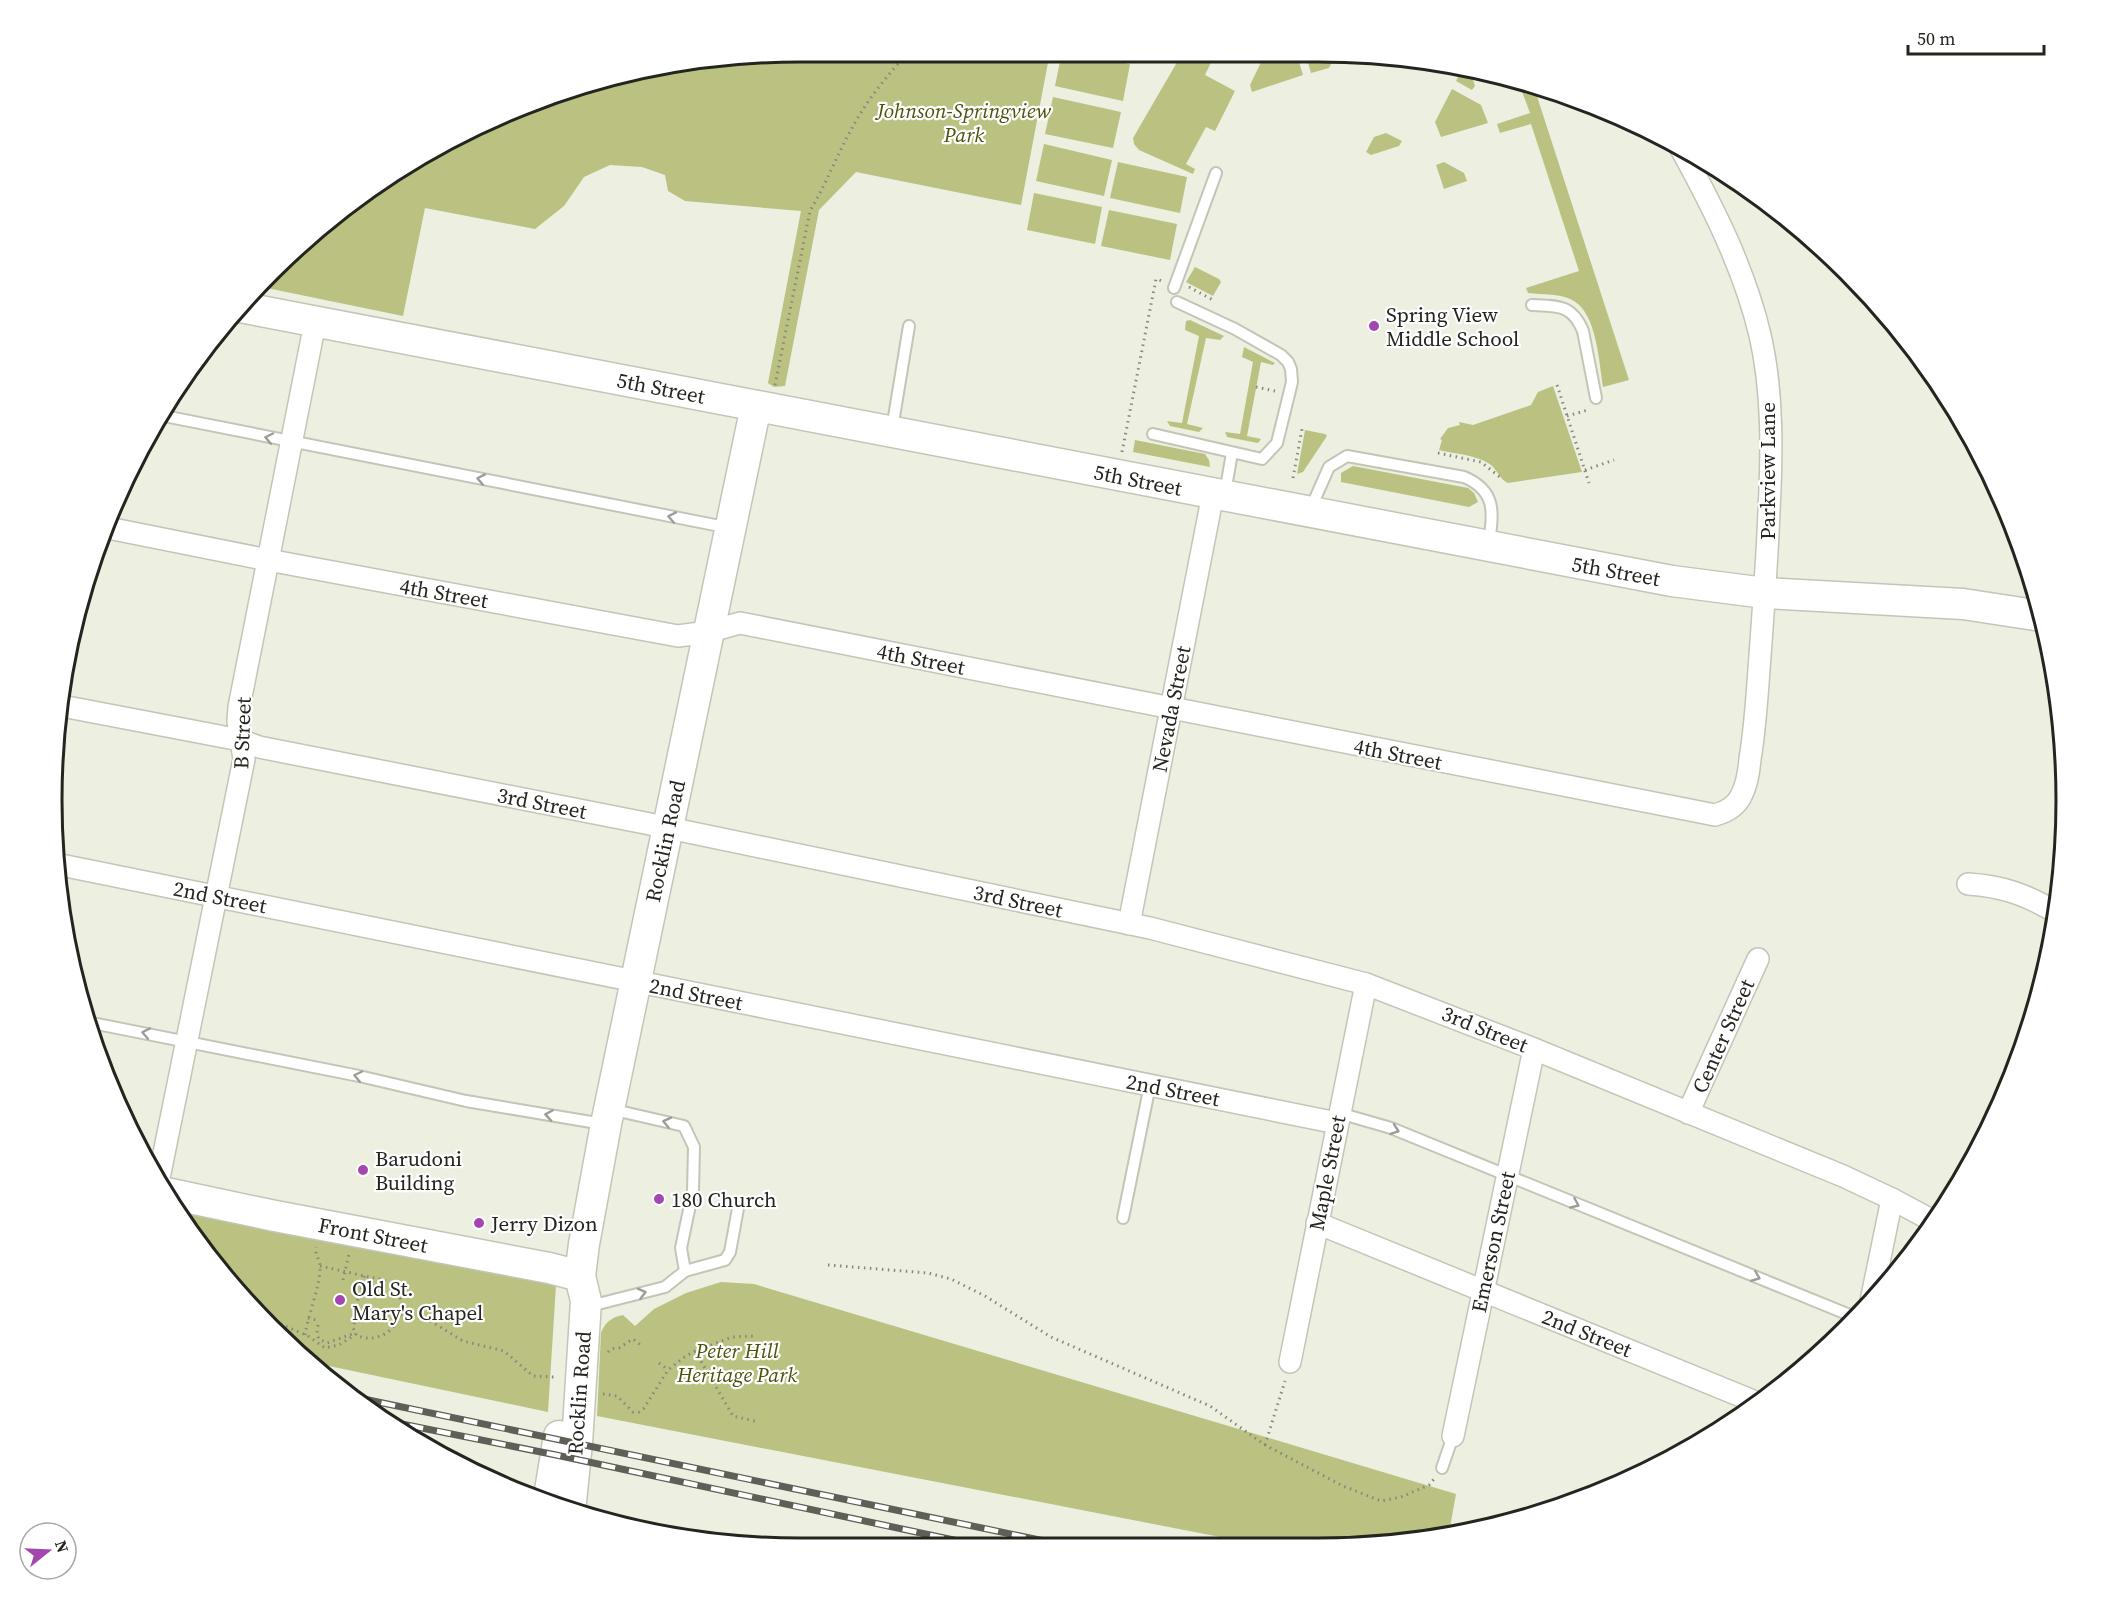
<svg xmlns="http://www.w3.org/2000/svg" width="2118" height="1599" font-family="'Source Serif 4',serif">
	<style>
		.green { fill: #bbc181 }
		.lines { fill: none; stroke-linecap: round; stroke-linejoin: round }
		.lane-casing { stroke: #c3c5b7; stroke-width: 14 }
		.street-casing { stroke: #c3c5b7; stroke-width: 24 }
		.secondary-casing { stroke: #c3c5b7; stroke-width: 33 }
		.path { stroke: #87887e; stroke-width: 3; stroke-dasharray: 1.5 4.5; stroke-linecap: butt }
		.lane { stroke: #fff; stroke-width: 10 }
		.street { stroke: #fff; stroke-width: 21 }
		.secondary { stroke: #fff; stroke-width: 30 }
		.rail-casing { stroke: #5e5f57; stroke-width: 7 }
		.rail { stroke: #fff; stroke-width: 4.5; stroke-dasharray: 14; stroke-linecap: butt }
		.oneway { stroke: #9c9d9a }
		.poi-dot { fill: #a346b0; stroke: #fff; stroke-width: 2 }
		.labels { text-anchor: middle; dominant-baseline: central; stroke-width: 4.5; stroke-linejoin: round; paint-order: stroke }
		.park-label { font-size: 21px; font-style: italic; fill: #4e510c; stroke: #fff }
		.poi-label { font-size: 21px; fill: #24251f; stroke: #fff; text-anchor: start }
		.street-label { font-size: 21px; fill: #24251f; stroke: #fff }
		.rim { fill: none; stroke: #24251f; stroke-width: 3 }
	</style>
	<rect width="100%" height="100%" fill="#edefe0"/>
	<g class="green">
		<polygon points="800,51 1050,52 1021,205 856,172 819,210 785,386 774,387 768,383 801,211 685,201 668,191 665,175 642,167 610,165 584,177 564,206 535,229 425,208 403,316 257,286 270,270 425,151 605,77"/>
		<polygon points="1062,52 1130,64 1123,101 1055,86"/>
		<polygon points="1183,52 1216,52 1205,75 1235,91 1215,131 1206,127 1186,164 1195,169 1193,174 1139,150 1134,144 1133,138"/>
		<polygon points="1266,52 1296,52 1303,75 1252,92 1250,85"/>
		<polygon points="1305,52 1337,53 1329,68 1311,73"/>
		<polygon points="1463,68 1470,70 1475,86 1472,90 1456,81"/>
		<path d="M1517,78L1533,84L1629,380L1603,387C1599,363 1597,315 1574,301C1562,293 1542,295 1528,293L1526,288L1579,271L1531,124L1500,133L1497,124L1530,113Z"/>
		<polygon points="1452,89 1481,105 1488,123 1441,137 1435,122"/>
		<polygon points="1053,97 1121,112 1113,148 1045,134"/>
		<polygon points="1386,133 1402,141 1399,146 1371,155 1366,152 1374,137"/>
		<polygon points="1044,144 1112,160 1104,196 1036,181"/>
		<polygon points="1118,162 1187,177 1180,213 1110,198"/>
		<polygon points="1444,162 1464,173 1467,181 1444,189 1436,165"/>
		<polygon points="1034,193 1102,207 1095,244 1027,230"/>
		<polygon points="1109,210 1177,224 1170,260 1101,246"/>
		<polygon points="1195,267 1219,279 1221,282 1213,296 1186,282"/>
		<polygon points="1190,320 1224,336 1220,340 1206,338 1187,424 1203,428 1199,432 1170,426 1167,421 1182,423 1199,336 1185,330 1186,321"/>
		<polygon points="1244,347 1275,363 1273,365 1261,362 1247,436 1261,439 1258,443 1227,437 1225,432 1240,434 1253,362 1242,357"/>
		<path d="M1553,386L1582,472L1508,483C1500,480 1498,471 1491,465C1478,455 1455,454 1439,450L1442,440L1440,439L1448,428L1460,425L1459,422L1473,425L1531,405L1538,392Z"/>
		<polygon points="1305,430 1325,434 1327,436 1303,472 1297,474"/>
		<polygon points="1135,440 1205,454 1209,460 1210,467 1133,452"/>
		<polygon points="1353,466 1468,488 1474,493 1478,502 1469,507 1341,482 1341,473"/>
		<polygon points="174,1208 556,1285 548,1412 310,1362 270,1329 177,1216"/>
		<path d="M721,1282L754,1284L1456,1494L1449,1533L1416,1542H1246L597,1416L601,1333C605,1322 612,1317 623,1315L635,1326L654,1309L686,1293Z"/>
	</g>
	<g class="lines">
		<g class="lane-casing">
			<g id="lane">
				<polyline points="1174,288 1216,173"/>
				<path d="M1532,305C1557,306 1572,304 1583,331L1596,398"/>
				<polyline points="159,415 730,528"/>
				<polyline points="892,429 909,326"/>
				<polyline points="1153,434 1262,459 1277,443 1292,382 1291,369 1288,362 1281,355 1235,329 1177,302"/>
				<polyline points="1225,493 1232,453"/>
				<path d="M1310,510L1329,467L1347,456L1464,477C1497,491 1493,513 1489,543"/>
				<polyline points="87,1022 359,1076 466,1101 603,1124"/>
				<polyline points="1339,1113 1391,1128 1857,1318"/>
				<polyline points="1123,1218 1150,1085"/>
				<polyline points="685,1271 725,1260 730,1252 739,1203"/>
				<polyline points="589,1302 598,1304 665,1287 685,1271 681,1248 693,1191 694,1147 684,1126 610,1109"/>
				<polyline points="1442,1468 1453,1436"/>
			</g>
		</g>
		<g class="street-casing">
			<g id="street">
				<path d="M108,528L268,560L678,636L708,632L740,623L1715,815C1726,812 1737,806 1742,794C1747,784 1749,771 1750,759C1755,729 1757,699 1759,669C1763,616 1767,563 1769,511C1772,453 1773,391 1760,335C1744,268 1713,207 1680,147"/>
				<polyline points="62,706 240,740 259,747 645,823 1150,928 1366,984 1534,1049 1843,1176 1892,1199 1935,1222"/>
				<polyline points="56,864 1337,1123"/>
				<path d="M1968,884C2003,886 2026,895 2056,912"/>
				<polyline points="1129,924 1213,494"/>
				<polyline points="1688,1113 1758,959"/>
				<polyline points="159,1178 244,759 238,721 239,707 315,323"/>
				<polyline points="1317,1223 1758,1403"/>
				<polyline points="1871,1301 1892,1199"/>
				<polyline points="1290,1362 1366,984"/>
				<polyline points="1453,1436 1534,1049"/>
			</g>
		</g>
		<g class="secondary-casing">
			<g id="secondary">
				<polyline points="240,307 1672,581 1765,593 1963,604 2041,616"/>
				<polyline points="166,1193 275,1216 549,1268 580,1276"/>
				<polyline points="548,1503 559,1436"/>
				<polyline points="570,1511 577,1443 586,1301 580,1276 584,1244 606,1124 756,406"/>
			</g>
		</g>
		<g class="path">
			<polyline points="1189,287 1213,300"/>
			<path d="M775,385L810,211C826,184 837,155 852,128C867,100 888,74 910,51"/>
			<polyline points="1557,385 1589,483"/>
			<polyline points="1256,387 1275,391"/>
			<polyline points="1567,416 1588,410"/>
			<polyline points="1122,452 1156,279 1162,281"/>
			<polyline points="1438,453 1481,462 1501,478"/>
			<polyline points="1585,470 1614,460"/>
			<polyline points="1293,478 1302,429"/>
			<polyline points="828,1265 928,1273 951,1279 985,1296 1051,1337 1210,1406 1265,1445 1343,1486 1381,1501 1401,1497 1429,1485 1434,1479"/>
			<path d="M320,1266C335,1269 350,1273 365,1276C373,1278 380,1278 387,1282C420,1302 390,1351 356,1335"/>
			<polyline points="343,1280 349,1254"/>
			<polyline points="401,1314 429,1320 463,1341 504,1351 533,1376 554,1377"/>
			<polyline points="308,1318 316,1320"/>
			<path d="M263,1320L278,1323L308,1336L325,1348L339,1345L356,1334L353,1328C356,1319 355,1310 357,1302C360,1293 363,1286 364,1276"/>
			<polyline points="318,1325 317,1334 319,1339 327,1343 355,1333"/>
			<path d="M305,1335C308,1314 321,1285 320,1265C319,1259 315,1254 316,1247"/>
			<polyline points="695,1351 733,1416 759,1422"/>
			<polyline points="608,1352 611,1349 619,1348 633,1339 642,1346"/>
			<polyline points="659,1363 668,1370"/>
			<polyline points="603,1394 617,1396 633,1412 639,1412 644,1408 668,1370 683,1358 695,1351 732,1337 755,1336"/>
			<polyline points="1265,1445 1285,1381"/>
		</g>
		<use href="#lane" class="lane"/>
		<use href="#street" class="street"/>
		<use href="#secondary" class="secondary"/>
		<g class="rail-casing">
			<g id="rail">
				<polyline points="354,1397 1049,1542"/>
				<polyline points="382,1420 556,1455 963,1542"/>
			</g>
		</g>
		<use href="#rail" class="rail"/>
	</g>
	<defs><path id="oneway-chevron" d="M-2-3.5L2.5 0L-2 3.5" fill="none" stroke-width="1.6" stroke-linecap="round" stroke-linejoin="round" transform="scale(1.5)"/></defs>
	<g class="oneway">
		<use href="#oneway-chevron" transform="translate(269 438) rotate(-168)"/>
		<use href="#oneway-chevron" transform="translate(481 479) rotate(-169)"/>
		<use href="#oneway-chevron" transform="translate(672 517) rotate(-169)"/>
		<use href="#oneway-chevron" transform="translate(146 1033) rotate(-169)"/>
		<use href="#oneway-chevron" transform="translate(358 1076) rotate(-168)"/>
		<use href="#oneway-chevron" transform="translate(549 1115) rotate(-171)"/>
		<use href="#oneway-chevron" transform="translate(667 1122) rotate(-167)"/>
		<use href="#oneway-chevron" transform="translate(1395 1130) rotate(20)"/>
		<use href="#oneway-chevron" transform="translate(1575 1204) rotate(24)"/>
		<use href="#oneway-chevron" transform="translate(1756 1277) rotate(22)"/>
		<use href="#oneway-chevron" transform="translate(642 1293) rotate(-14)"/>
	</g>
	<g class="poi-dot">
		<circle cx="1374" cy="326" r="6"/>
		<circle cx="363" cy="1170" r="6"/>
		<circle cx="659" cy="1199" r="6"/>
		<circle cx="479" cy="1223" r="6"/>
		<circle cx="340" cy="1300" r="6"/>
	</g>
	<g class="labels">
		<g class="park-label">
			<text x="964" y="110">Johnson-Springview<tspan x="964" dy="24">Park</tspan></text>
			<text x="737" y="1350">Peter Hill<tspan x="737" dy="24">Heritage Park</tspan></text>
		</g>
		<g class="poi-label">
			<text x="1386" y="314">Spring View<tspan x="1386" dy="24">Middle School</tspan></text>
			<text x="375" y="1158">Barudoni<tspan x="375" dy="24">Building</tspan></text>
			<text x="671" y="1199">180 Church</text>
			<text x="491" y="1223">Jerry Dizon</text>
			<text x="352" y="1288">Old St.<tspan x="352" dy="24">Mary's Chapel</tspan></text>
		</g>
		<g class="street-label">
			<text transform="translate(661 388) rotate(11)">5th Street</text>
			<text transform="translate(1767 471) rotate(-90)">Parkview Lane</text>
			<text transform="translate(1138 480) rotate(11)">5th Street</text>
			<text transform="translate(1616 571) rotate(10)">5th Street</text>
			<text transform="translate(444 593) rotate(10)">4th Street</text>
			<text transform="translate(921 659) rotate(11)">4th Street</text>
			<text transform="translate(1171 709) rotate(-79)">Nevada Street</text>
			<text transform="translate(242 733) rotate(-88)">B Street</text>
			<text transform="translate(1398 754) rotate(11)">4th Street</text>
			<text transform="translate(542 803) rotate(11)">3rd Street</text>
			<text transform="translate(665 841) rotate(-78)">Rocklin Road</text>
			<text transform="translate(220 897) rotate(11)">2nd Street</text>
			<text transform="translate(1018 901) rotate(12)">3rd Street</text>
			<text transform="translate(696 994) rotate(11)">2nd Street</text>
			<text transform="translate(1485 1029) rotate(22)">3rd Street</text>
			<text transform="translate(1723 1036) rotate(-66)">Center Street</text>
			<text transform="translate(1173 1090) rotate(11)">2nd Street</text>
			<text transform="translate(1327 1173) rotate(-79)">Maple Street</text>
			<text transform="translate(373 1235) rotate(11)">Front Street</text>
			<text transform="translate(1493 1242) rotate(-78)">Emerson Street</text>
			<text transform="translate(1587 1333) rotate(22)">2nd Street</text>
			<text transform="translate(579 1393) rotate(-86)">Rocklin Road</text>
		</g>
	</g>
	<path d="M0 0H2118V1599H0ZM800 62H1318A738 738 0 0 1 2056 800V800A738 738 0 0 1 1318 1538H800A738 738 0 0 1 62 800V800A738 738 0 0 1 800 62Z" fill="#fff" fill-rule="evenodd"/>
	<path class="rim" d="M800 62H1318A738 738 0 0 1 2056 800V800A738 738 0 0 1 1318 1538H800A738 738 0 0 1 62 800V800A738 738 0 0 1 800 62Z"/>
	<g transform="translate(48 1551) rotate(72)"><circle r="28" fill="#ffffff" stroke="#a7a8a5" stroke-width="1.5"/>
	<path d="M0-4.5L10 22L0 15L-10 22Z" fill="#a346b0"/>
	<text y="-9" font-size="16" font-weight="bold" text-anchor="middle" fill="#24251f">N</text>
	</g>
	<path d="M1908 45v9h136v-9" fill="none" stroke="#24251f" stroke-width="3"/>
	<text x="1917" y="45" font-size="18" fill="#24251f" stroke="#ffffff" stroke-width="4.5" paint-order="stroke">50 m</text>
</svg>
